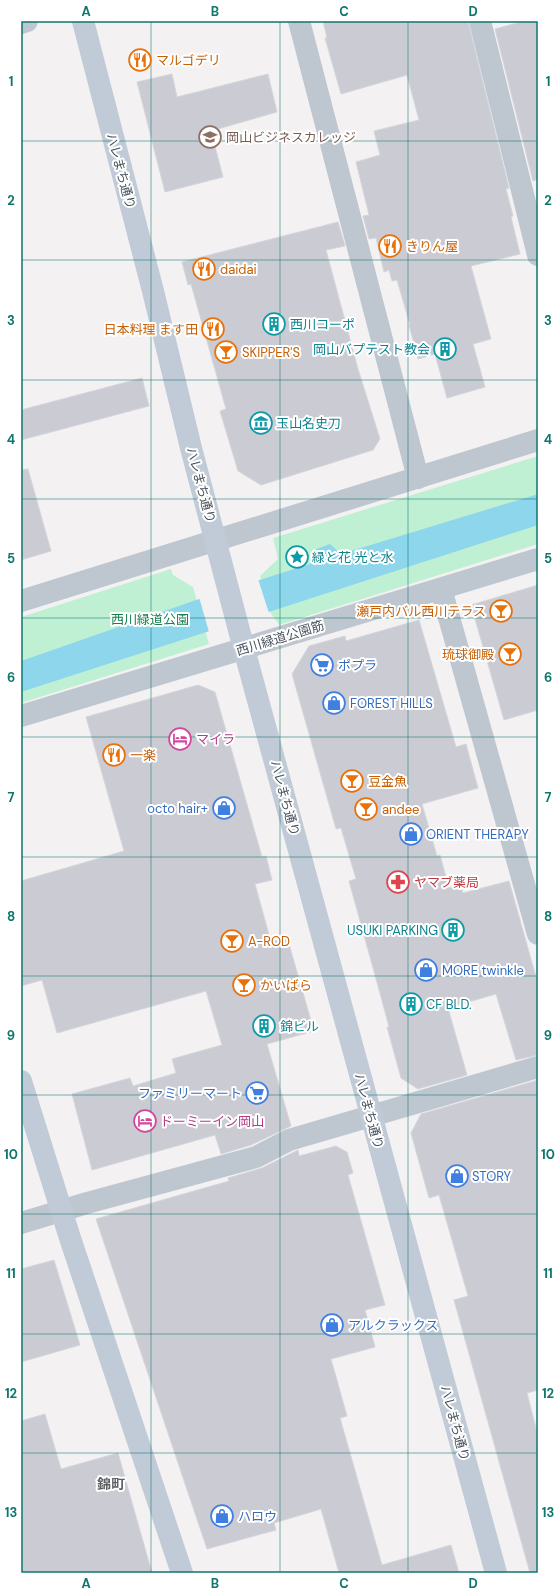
<svg xmlns="http://www.w3.org/2000/svg" width="559" height="1594" font-family="'DM Sans','Noto Sans JP',sans-serif">
	<style>
		.green { fill: #c0f0d4 }
		.water { fill: #8dd6ec }
		.pier { fill: #f3f1f1 }
		.building { fill: #cbccd3; stroke: #d5d6dc }
		.lines { fill: none; stroke-linecap: round; stroke-linejoin: round }
		.street { stroke: #bec7cf; stroke-width: 22 }
		.secondary { stroke: #c1cbd7; stroke-width: 22 }
		.grid { fill: none; stroke: #0f766e; stroke-width: 1; stroke-opacity: 0.55 }
		.labels { text-anchor: middle; dominant-baseline: central; stroke-width: 4; stroke-linejoin: round; paint-order: stroke }
		.food-label { font-size: 13px; fill: #c56008; stroke: #fff; text-anchor: start }
		.education-label { font-size: 13px; fill: #785e54; stroke: #fff; text-anchor: start }
		.street-label { font-size: 13px; fill: #48535e; stroke: #fff }
		.culture-label { font-size: 13px; fill: #0d838f; stroke: #fff; text-anchor: start }
		.park-label { font-size: 13px; fill: #18814f; stroke: #fff }
		.shop-label { font-size: 13px; fill: #366cbe; stroke: #fff; text-anchor: start }
		.hotel-label { font-size: 13px; fill: #b23c85; stroke: #fff; text-anchor: start }
		.health-label { font-size: 13px; fill: #be3a42; stroke: #fff; text-anchor: start }
		.neighbourhood-label { font-size: 14px; font-weight: bold; fill: #5d6166; stroke: #fff }
		.neatline { fill: none; stroke: #0f766e; stroke-width: 1.5 }
		.grid-label { font-size: 13px; text-anchor: middle; font-weight: bold; fill: #0f766e }
	</style>
	<rect width="100%" height="100%" fill="#f3f1f1"/>
	<g class="green">
		<polygon points="538,456 538,544 279,625 270,612 260,576 278,559 273,538"/>
		<polygon points="171,569 173,575 193,587 209,644 21,703 21,617"/>
	</g>
	<polygon class="water" points="538,494 538,525 21,692 21,661 196,600 310,564 314,550 330,544 341,554"/>
	<polygon class="pier" points="258,579 269,613 209,632 199,597"/>
	<g class="building">
		<polygon points="323,21 468,21 509,188 506,189 513,216 511,217 520,254 471,266 491,339 473,344 485,387 447,398 435,354 418,359 409,325 410,325 397,280 392,281 389,270 384,272 376,238 369,239 363,216 369,215 356,162 380,155 374,131 419,120 407,75 341,94 325,38 327,38"/>
		<polygon points="524,21 538,21 538,179 533,181 495,29"/>
		<polygon points="172,74 177,97 268,74 277,112 211,131 223,177 165,192 137,82"/>
		<polygon points="338,222 345,246 326,250 358,369 380,439 373,450 261,485 238,471 220,411 226,409 191,284 188,285 182,262"/>
		<polygon points="142,378 149,406 21,440 21,410"/>
		<polygon points="28,469 51,551 21,560 21,470"/>
		<polygon points="538,585 538,710 504,720 471,605"/>
		<polygon points="419,620 456,747 466,744 478,788 422,804 437,856 440,855 449,888 460,885 463,893 509,881 538,984 538,1055 516,1060 496,994 448,1008 467,1075 418,1089 401,1078 387,1027 389,1027 381,997 349,881 356,879 341,828 336,829 292,674 309,646 345,636 346,641"/>
		<polygon points="198,685 215,692 262,857 266,856 272,880 255,884 271,942 287,937 314,1031 267,1044 291,1126 251,1145 221,1154 215,1135 92,1170 72,1094 130,1078 133,1086 176,1073 172,1059 222,1045 206,991 57,1033 42,980 21,986 21,881 124,851 86,717"/>
		<polygon points="538,1080 538,1390 527,1393 538,1436 538,1573 530,1573 454,1300 468,1296 439,1195 429,1198 411,1133 421,1114"/>
		<polygon points="336,1146 347,1152 353,1173 348,1175 385,1305 365,1310 375,1347 331,1359 347,1416 340,1418 382,1565 451,1545 459,1573 339,1573 321,1509 274,1523 276,1530 207,1549 96,1219 229,1181 228,1178 262,1168 298,1150 299,1156"/>
		<polygon points="54,1260 80,1345 21,1362 21,1269"/>
		<polygon points="45,1414 61,1469 118,1453 152,1573 21,1573 21,1421"/>
	</g>
	<g class="lines">
		<g class="street">
			<polyline points="299,21 418,478"/>
			<polyline points="480,21 538,255"/>
			<polyline points="21,23 27,21"/>
			<polyline points="441,589 538,934"/>
			<polyline points="21,601 538,440"/>
			<polyline points="21,716 538,559"/>
			<polyline points="21,1223 87,1203 256,1157 289,1140 538,1067"/>
		</g>
		<g class="secondary">
			<polyline points="83,21 153,291 191,448 244,649 496,1573"/>
			<polyline points="21,1081 70,1238 182,1573"/>
		</g>
	</g>
	<path class="grid" d="M151,21V1573M280,21V1573M408,21V1573M21,141H538M21,260H538M21,380H538M21,499H538M21,618H538M21,737H538M21,857H538M21,976H538M21,1095H538M21,1214H538M21,1334H538M21,1453H538"/>
	<defs>
		<g id="restaurant-ring" transform="scale(1.15)"><circle r="9.5" fill="#fff" stroke="#e8710a" stroke-width="1.5"/><path d="M-5-6h1v4h1v-4h1v4h1v-4h1v5L-1.5 .5V6h-2V.5L-5-1ZM5-6V6H3V1.5H1.5Q1.5-4 5-6Z" fill="#e8710a"/></g>
		<g id="university-ring" transform="scale(1.15)"><circle r="9.5" fill="#fff" stroke="#8d6e63" stroke-width="1.5"/><path d="M0-5L7-2L0 1L-7-2ZM-4 1L0 2.5L4 1V4Q0 6-4 4Z" fill="#8d6e63"/></g>
		<g id="building-ring" transform="scale(1.15)"><circle r="9.5" fill="#fff" stroke="#0f9aa8" stroke-width="1.5"/><path d="M-4-6H4V6H1V3H-1V6H-4ZM-2.5-4.3h1.7v1.8h-1.7ZM.8-4.3h1.7v1.8H.8ZM-2.5-1h1.7V.8h-1.7ZM.8-1h1.7V.8H.8Z" fill="#0f9aa8"/></g>
		<g id="bar-ring" transform="scale(1.15)"><circle r="9.5" fill="#fff" stroke="#e8710a" stroke-width="1.5"/><path d="M-6-5H6L.8 .8V4.5H3.5V6h-7V4.5H-.8V.8Z" fill="#e8710a"/></g>
		<g id="museum-ring" transform="scale(1.15)"><circle r="9.5" fill="#fff" stroke="#0f9aa8" stroke-width="1.5"/><path d="M0-6L6-3V-2H-6V-3ZM-5-1h2V3h-2ZM-1-1h2V3h-2ZM3-1h2V3H3ZM-6 4H6V6H-6Z" fill="#0f9aa8"/></g>
		<g id="sight-ring" transform="scale(1.15)"><circle r="9.5" fill="#fff" stroke="#0f9aa8" stroke-width="1.5"/><path d="M0-6L1.8-2.2L6-1.7L2.9 1.2L3.7 5.4L0 3.3L-3.7 5.4L-2.9 1.2L-6-1.7L-1.8-2.2Z" fill="#0f9aa8"/></g>
		<g id="supermarket-ring" transform="scale(1.15)"><circle r="9.5" fill="#fff" stroke="#3f7fe0" stroke-width="1.5"/><path d="M-6-5.5h2.5l.6 2H6L4.5 2H-2.5L-4.4-4H-6ZM-1.5 3.2a1.3 1.3 0 1 0 .1 0ZM3 3.2a1.3 1.3 0 1 0 .1 0Z" fill="#3f7fe0"/></g>
		<g id="shop-ring" transform="scale(1.15)"><circle r="9.5" fill="#fff" stroke="#3f7fe0" stroke-width="1.5"/><path d="M-5-2.5h2.3a2.7 3.5 0 0 1 5.4 0H5L5.5 6h-11ZM-1.5-2.5h3a1.5 2.3 0 0 0-3 0Z" fill="#3f7fe0"/></g>
		<g id="hotel-ring" transform="scale(1.15)"><circle r="9.5" fill="#fff" stroke="#d1479c" stroke-width="1.5"/><path d="M-6-4.5h1.5V1H6V5H4.5V3h-9V5H-6ZM-4 0a1.8 1.8 0 1 1 3.6 0ZM.5 0V-2.5h3Q6-2.5 6 0Z" fill="#d1479c"/></g>
		<g id="pharmacy-ring" transform="scale(1.15)"><circle r="9.5" fill="#fff" stroke="#e0444e" stroke-width="1.5"/><path d="M-2-6h4v4h4v4h-4v4h-4v-4h-4v-4h4Z" fill="#e0444e"/></g>
	</defs>
	<g fill-rule="evenodd">
		<use href="#restaurant-ring" x="140" y="60"/>
		<use href="#university-ring" x="210" y="137"/>
		<use href="#restaurant-ring" x="390" y="246"/>
		<use href="#restaurant-ring" x="204" y="269"/>
		<use href="#building-ring" x="274" y="324"/>
		<use href="#restaurant-ring" x="213" y="329"/>
		<use href="#building-ring" x="445" y="349"/>
		<use href="#bar-ring" x="226" y="352"/>
		<use href="#museum-ring" x="261" y="423"/>
		<use href="#sight-ring" x="297" y="557"/>
		<use href="#bar-ring" x="501" y="611"/>
		<use href="#bar-ring" x="510" y="654"/>
		<use href="#supermarket-ring" x="322" y="665"/>
		<use href="#shop-ring" x="334" y="703"/>
		<use href="#hotel-ring" x="180" y="739"/>
		<use href="#restaurant-ring" x="114" y="755"/>
		<use href="#bar-ring" x="352" y="781"/>
		<use href="#shop-ring" x="224" y="808"/>
		<use href="#bar-ring" x="366" y="809"/>
		<use href="#shop-ring" x="411" y="834"/>
		<use href="#pharmacy-ring" x="398" y="882"/>
		<use href="#building-ring" x="453" y="930"/>
		<use href="#bar-ring" x="232" y="941"/>
		<use href="#shop-ring" x="426" y="970"/>
		<use href="#bar-ring" x="244" y="985"/>
		<use href="#building-ring" x="411" y="1004"/>
		<use href="#building-ring" x="264" y="1026"/>
		<use href="#supermarket-ring" x="257" y="1093"/>
		<use href="#hotel-ring" x="145" y="1121"/>
		<use href="#shop-ring" x="457" y="1176"/>
		<use href="#shop-ring" x="332" y="1325"/>
		<use href="#shop-ring" x="222" y="1516"/>
	</g>
	<g class="labels">
		<g class="food-label">
			<text x="156" y="60">マルゴデリ</text>
			<text x="406" y="246">きりん屋</text>
			<text x="220" y="269">daidai</text>
			<text x="198" y="329" text-anchor="end">日本料理 ます田</text>
			<text x="242" y="352">SKIPPER'S</text>
			<text x="486" y="611" text-anchor="end">瀬戸内バル西川テラス</text>
			<text x="494" y="654" text-anchor="end">琉球御殿</text>
			<text x="130" y="755">一楽</text>
			<text x="368" y="781">豆金魚</text>
			<text x="382" y="809">andee</text>
			<text x="248" y="941">A-ROD</text>
			<text x="260" y="985">かいばら</text>
		</g>
		<g class="education-label">
			<text x="226" y="137">岡山ビジネスカレッジ</text>
		</g>
		<g class="street-label">
			<text transform="translate(121 171) rotate(75)">ハレまち通り</text>
			<text transform="translate(201 485) rotate(75)">ハレまち通り</text>
			<text transform="translate(280 638) rotate(-17)">西川緑道公園筋</text>
			<text transform="translate(285 798) rotate(75)">ハレまち通り</text>
			<text transform="translate(369 1111) rotate(75)">ハレまち通り</text>
			<text transform="translate(455 1423) rotate(75)">ハレまち通り</text>
		</g>
		<g class="culture-label">
			<text x="290" y="324">西川コーポ</text>
			<text x="430" y="349" text-anchor="end">岡山バプテスト教会</text>
			<text x="276" y="423">玉山名史刀</text>
			<text x="312" y="557">緑と花 光と水</text>
			<text x="438" y="930" text-anchor="end">USUKI PARKING</text>
			<text x="426" y="1004">CF BLD.</text>
			<text x="280" y="1026">錦ビル</text>
		</g>
		<g class="park-label">
			<text x="150" y="619">西川緑道公園</text>
		</g>
		<g class="shop-label">
			<text x="338" y="665">ポプラ</text>
			<text x="350" y="703">FOREST HILLS</text>
			<text x="208" y="808" text-anchor="end">octo hair+</text>
			<text x="426" y="834">ORIENT THERAPY</text>
			<text x="442" y="970">MORE twinkle</text>
			<text x="242" y="1093" text-anchor="end">ファミリーマート</text>
			<text x="472" y="1176">STORY</text>
			<text x="348" y="1325">アルクラックス</text>
			<text x="238" y="1516">ハロウ</text>
		</g>
		<g class="hotel-label">
			<text x="196" y="739">マイラ</text>
			<text x="160" y="1121">ドーミーイン岡山</text>
		</g>
		<g class="health-label">
			<text x="414" y="882">ヤマブ薬局</text>
		</g>
		<g class="neighbourhood-label">
			<text x="111" y="1484">錦町</text>
		</g>
	</g>
	<rect width="559" height="1594" fill="none" stroke="#ffffff" stroke-width="44"/>
	<rect x="22" y="22" width="515" height="1550" class="neatline"/>
	<g class="grid-label">
		<text x="86" y="16">A</text>
		<text x="215" y="16">B</text>
		<text x="344" y="16">C</text>
		<text x="473" y="16">D</text>
		<text x="11" y="86">1</text>
		<text x="548" y="86">1</text>
		<text x="11" y="205">2</text>
		<text x="548" y="205">2</text>
		<text x="11" y="325">3</text>
		<text x="548" y="325">3</text>
		<text x="11" y="444">4</text>
		<text x="548" y="444">4</text>
		<text x="11" y="563">5</text>
		<text x="548" y="563">5</text>
		<text x="11" y="682">6</text>
		<text x="548" y="682">6</text>
		<text x="11" y="802">7</text>
		<text x="548" y="802">7</text>
		<text x="11" y="921">8</text>
		<text x="548" y="921">8</text>
		<text x="11" y="1040">9</text>
		<text x="548" y="1040">9</text>
		<text x="11" y="1159">10</text>
		<text x="548" y="1159">10</text>
		<text x="11" y="1278">11</text>
		<text x="548" y="1278">11</text>
		<text x="11" y="1398">12</text>
		<text x="548" y="1398">12</text>
		<text x="11" y="1517">13</text>
		<text x="548" y="1517">13</text>
		<text x="86" y="1588">A</text>
		<text x="215" y="1588">B</text>
		<text x="344" y="1588">C</text>
		<text x="473" y="1588">D</text>
	</g>
</svg>
